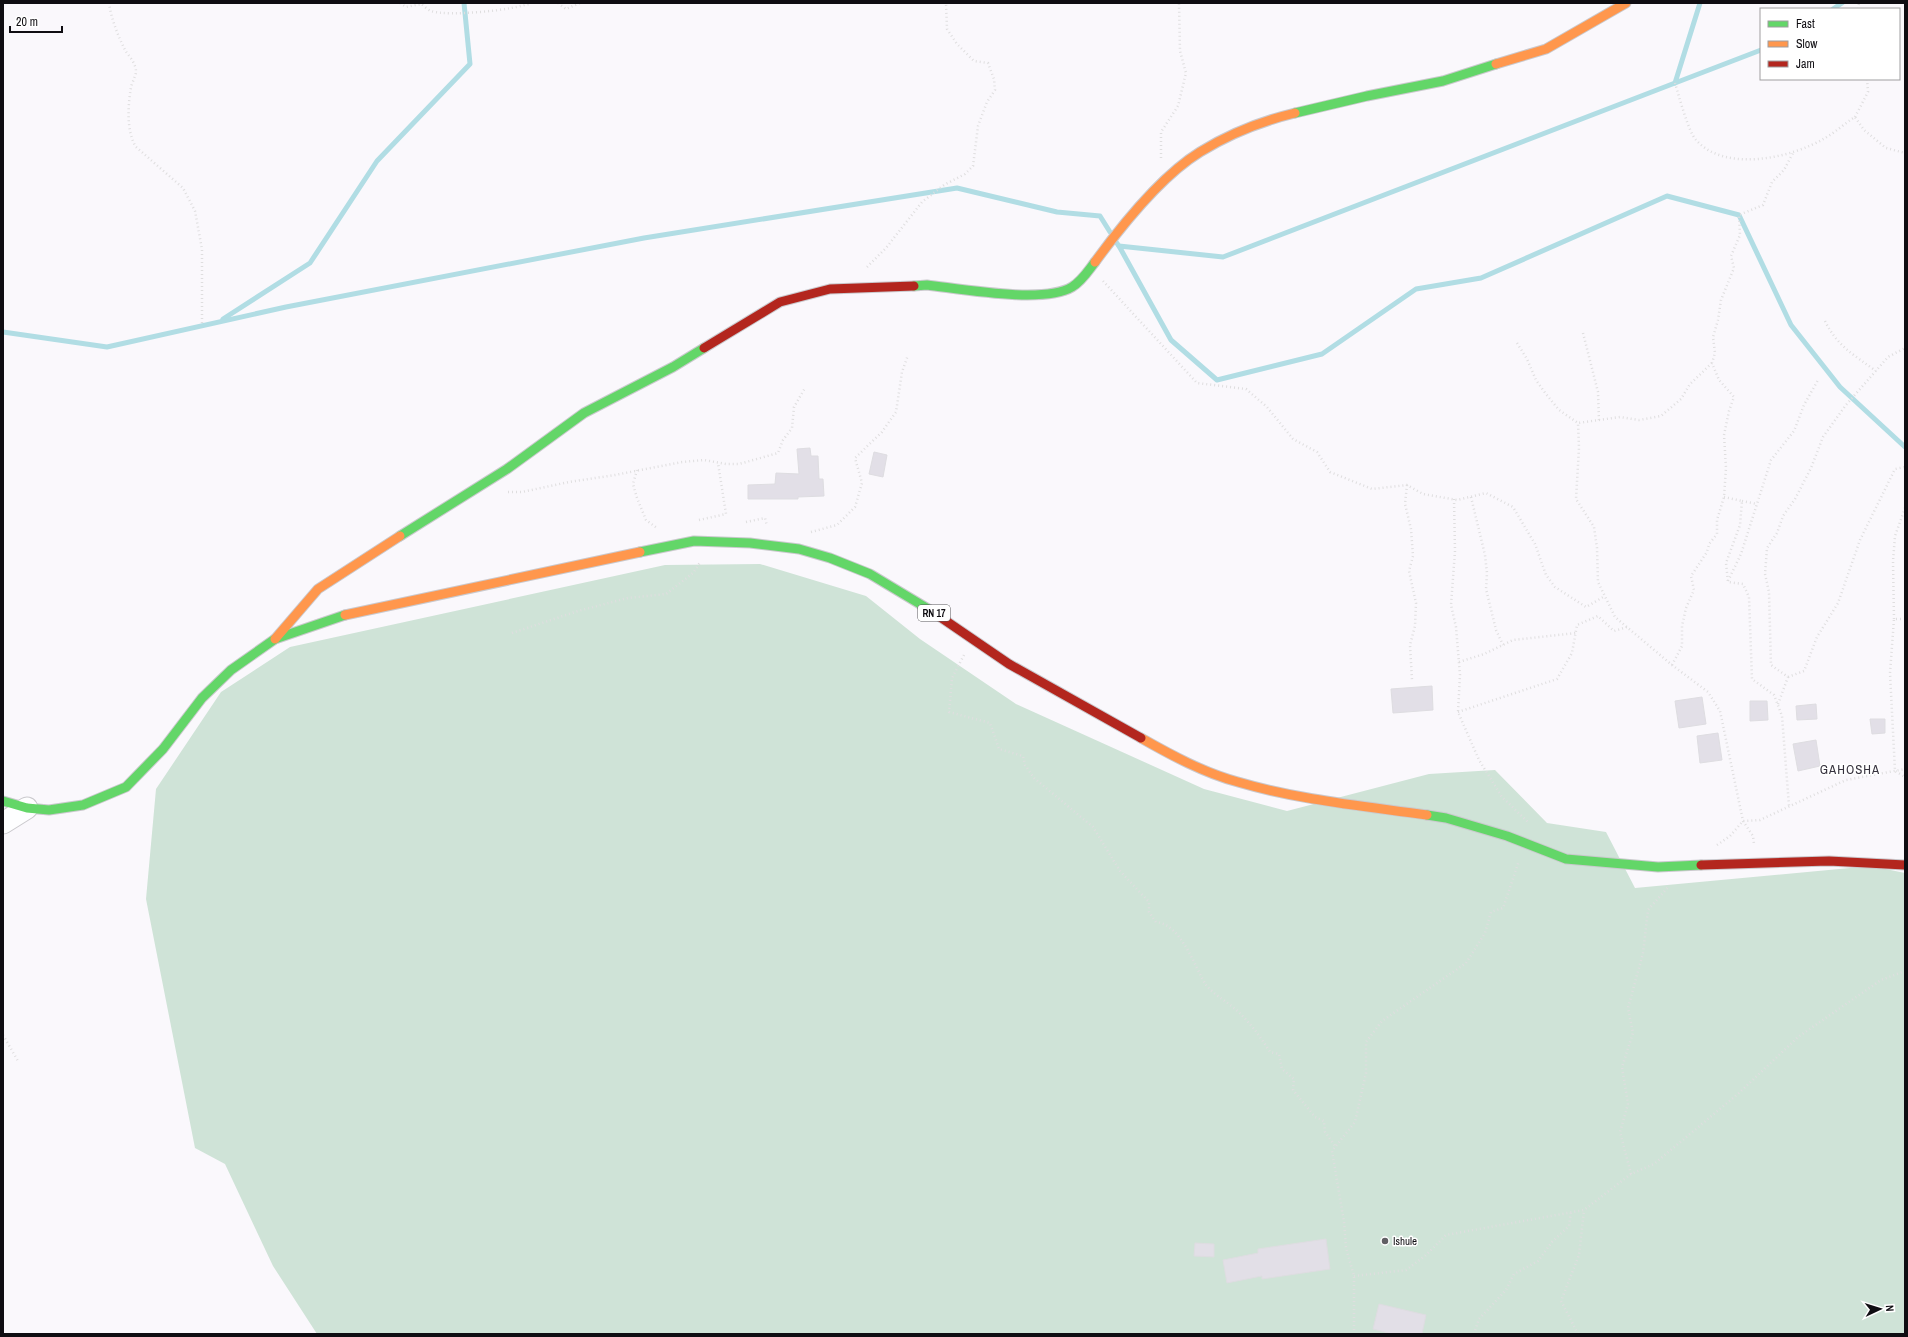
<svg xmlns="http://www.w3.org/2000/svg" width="1908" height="1337" font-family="'Archivo Narrow',sans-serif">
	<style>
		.green { fill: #cfe3d7 }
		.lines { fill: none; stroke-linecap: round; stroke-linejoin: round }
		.stream { stroke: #b1dde4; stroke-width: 5 }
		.building { fill: #e2dfe7; stroke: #dedde1 }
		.street-casing { stroke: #cac9cd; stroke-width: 23 }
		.fast-casing { stroke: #cac9cd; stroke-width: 11 }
		.slow-casing { stroke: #cac9cd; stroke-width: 11 }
		.jam-casing { stroke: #cac9cd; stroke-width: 11 }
		.path { stroke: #dfdedf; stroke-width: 2.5; stroke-dasharray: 1 3; stroke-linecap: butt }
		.street { stroke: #fefeff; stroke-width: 21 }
		.fast { stroke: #63d668; stroke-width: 9 }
		.slow { stroke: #ff974d; stroke-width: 9 }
		.jam { stroke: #b3261e; stroke-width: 9 }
		.poi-dot { fill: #615f64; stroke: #fff; stroke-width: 1.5 }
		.labels { text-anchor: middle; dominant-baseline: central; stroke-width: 3; stroke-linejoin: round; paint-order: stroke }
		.shield { fill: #fff; stroke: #575659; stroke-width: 1 }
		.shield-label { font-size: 10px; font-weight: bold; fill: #0f0d12 }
		.poi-label { font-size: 11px; fill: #0f0d12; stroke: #fff; text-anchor: start }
		.quarter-label { font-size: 13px; letter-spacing: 1px; fill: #35313d; stroke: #fff }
	</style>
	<rect width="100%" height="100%" fill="#faf8fc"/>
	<polygon class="green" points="760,564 866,596 920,639 1016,704 1204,789 1287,811 1429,774 1495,770 1547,823 1606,832 1635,888 1871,866 1905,873 1905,1334 317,1334 273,1266 225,1164 195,1148 146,899 156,789 221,692 290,647 665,565"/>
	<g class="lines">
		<g class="stream">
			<polyline points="1833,9 1842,3"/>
			<polyline points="1675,83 1761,50"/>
			<polyline points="1116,242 1119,246 1223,257 1675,83 1700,3"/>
			<polyline points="1119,246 1171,340 1217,380 1322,354 1416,289 1481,278 1667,196 1739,215 1791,325 1840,387 1905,447"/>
			<polyline points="223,319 310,263 377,161 470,64 464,3"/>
			<polyline points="3,332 107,347 286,307 644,238 957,188 1057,212 1100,216 1110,232"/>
		</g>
	</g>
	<g class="building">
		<polygon points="810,448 811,456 818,456 819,479 823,479 824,496 798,497 798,499 748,499 748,485 775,484 776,473 799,474 797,449"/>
		<polygon points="874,452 887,455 883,477 869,474"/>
		<polygon points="1432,686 1433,710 1393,713 1391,689"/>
		<polygon points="1702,697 1706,724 1679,728 1675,701"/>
		<polygon points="1750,701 1767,701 1768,720 1750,721"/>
		<polygon points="1816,704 1817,719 1797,720 1796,706"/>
		<polygon points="1870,719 1885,719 1885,733 1872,734"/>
		<polygon points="1718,733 1722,760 1700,763 1697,736"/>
		<polygon points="1816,740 1820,766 1798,771 1793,744"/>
		<polygon points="1326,1239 1330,1269 1262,1279 1262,1276 1227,1283 1223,1260 1258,1253 1258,1249"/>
		<polygon points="1195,1243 1214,1244 1214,1257 1194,1256"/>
		<polygon points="1379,1304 1426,1315 1422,1334 1392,1334 1373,1329"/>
	</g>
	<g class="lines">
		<g class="street-casing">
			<polyline id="street" points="3,823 27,808"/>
		</g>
		<g class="fast-casing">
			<g id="fast">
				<polyline points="1295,113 1367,96 1443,81 1496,64"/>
				<path d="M914,286L927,285C962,289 1044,304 1072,287C1082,281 1088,271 1095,262"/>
				<polyline points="400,536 507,469 584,413 673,367 704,348"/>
				<polyline points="640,552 694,541 750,543 799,549 830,558 870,574 930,610"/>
				<polyline points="3,801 27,808 49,810 83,805 126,787 163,749 202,698 231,670 275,639 345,615"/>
				<polyline points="1427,815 1446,818 1507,836 1566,859 1658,867 1701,865"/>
			</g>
		</g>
		<g class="slow-casing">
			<g id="slow">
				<polyline points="1496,64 1546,49 1626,3"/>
				<path d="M1095,262C1122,225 1161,176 1200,152C1229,134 1262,121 1295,113"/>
				<polyline points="345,615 640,552"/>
				<polyline points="275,639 318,589 400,536"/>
				<path d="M1141,738C1171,755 1204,773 1238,782C1299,800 1364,806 1427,815"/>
			</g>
		</g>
		<g class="jam-casing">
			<g id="jam">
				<polyline points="704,348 780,302 830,289 914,286"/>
				<polyline points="930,610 1009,664 1141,738"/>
				<polyline points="1701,865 1829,861 1905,865"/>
			</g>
		</g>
		<g class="path">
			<path d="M109,3C111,18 118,36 125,50C128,55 133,60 135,66C138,74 133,79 131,87C128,105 126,131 136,147L183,188L195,211L202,249V325"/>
			<path d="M400,3L406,7L421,4C424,6 428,10 431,11C449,17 514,10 531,3"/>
			<polyline points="558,3 566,9 580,3"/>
			<polyline points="1858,9 1859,3"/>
			<path d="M1675,83C1679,96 1688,131 1696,140C1725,173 1792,158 1825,138C1836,132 1845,123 1855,117L1864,130L1886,148L1905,153"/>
			<polyline points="1855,117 1868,92 1867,79"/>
			<polyline points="1161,158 1161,132 1178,106 1186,73 1180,51 1179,3"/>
			<polyline points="867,267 886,248 922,202 944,185 965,174 973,166 978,126 987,102 995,90 994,79 988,63 974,61 957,44 947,29 946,3"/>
			<polyline points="1103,281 1197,383 1246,389 1267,407 1293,439 1317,452 1330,472 1372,489 1407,485 1423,494 1457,500 1486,493 1513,507 1535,544 1546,575 1555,587 1586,607 1605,596"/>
			<path d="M1825,321C1837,346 1854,355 1876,371"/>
			<polyline points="1583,333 1598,392 1599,421"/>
			<polyline points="1517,343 1527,359 1536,380 1546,394 1559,410 1578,423"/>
			<polyline points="1712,363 1690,384 1681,399 1661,416 1639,420 1620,417 1578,423 1579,448 1576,499 1594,527 1597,548 1598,582 1615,617 1672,665 1708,692 1720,711 1743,821 1753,836 1754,844"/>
			<polyline points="637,470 633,484 637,498 646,520 657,528"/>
			<polyline points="1407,485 1405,504 1411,529 1413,556 1409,571 1416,603 1415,626 1410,645 1412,680"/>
			<polyline points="508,492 522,492 569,482 615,475 682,462 704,460 726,464 739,464 778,453 783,440 792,428 794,407 805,388"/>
			<polyline points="1471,497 1485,555 1487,573 1486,589 1496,630 1503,645"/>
			<polyline points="1724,497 1742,501 1740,525 1726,563 1728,582 1743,584 1749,597 1752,679 1774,695 1782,716 1789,806"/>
			<polyline points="1454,499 1455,551 1451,605 1456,627 1460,675 1458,712 1479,760 1502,797 1528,822"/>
			<polyline points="1742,501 1757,504"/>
			<polyline points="699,520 726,514 718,463"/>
			<polyline points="746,522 765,518 767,526"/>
			<polyline points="811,532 837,525 855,507 862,483 855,458 882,432 896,412 902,372 908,355"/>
			<polyline points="1728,581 1741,554 1771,460 1794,431 1804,405 1818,380"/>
			<polyline points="1894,619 1893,561 1895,536 1905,508"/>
			<polyline points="1905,619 1894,619 1890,673 1895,771 1905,777"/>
			<polyline points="512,633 578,611 628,598 666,594 693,573 701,561"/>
			<path d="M964,655L952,678L949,712L990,723L999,749L1023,756L1025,765L1034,778L1093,827L1120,871L1149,902V912L1156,922C1182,925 1194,966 1206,985C1213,994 1226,1001 1235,1009C1249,1021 1260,1036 1270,1052L1279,1054L1282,1069L1294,1079L1293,1090L1315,1117L1324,1121L1325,1132L1336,1147"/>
			<polyline points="1459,662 1484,654 1513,640 1576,633"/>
			<polyline points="1672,665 1682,646 1682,626 1686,608 1694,590 1691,576 1707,552 1709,544 1717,534 1717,520 1724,497 1726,468 1724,435 1729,411 1734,397 1719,380 1712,363 1715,353 1713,337 1718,320 1721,300 1734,268 1731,256 1740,235 1739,215 1763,205 1772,182 1784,170 1793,153"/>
			<polyline points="1788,677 1804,671 1817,637 1838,603 1860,540 1895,469 1905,467"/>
			<polyline points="1778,704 1788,677 1771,665 1769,592 1765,574 1767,548 1777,533 1783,516 1795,499 1811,468 1823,437 1846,405 1888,357 1905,348"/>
			<polyline points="1458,712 1557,679 1572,653 1577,625 1598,616 1614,631 1627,627"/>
			<polyline points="1717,845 1730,836 1743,821 1760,820 1846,780 1905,769"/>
			<polyline points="3,1035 18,1061"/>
			<polyline points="1631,1174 1620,1132 1628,1104 1622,1067 1633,1033 1628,1008 1643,953 1648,910 1669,886"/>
			<polyline points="1354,1276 1406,1270 1425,1256 1446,1235 1584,1210 1631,1174 1654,1164 1739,1093 1798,1037 1881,980 1905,971"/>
			<polyline points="1354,1334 1354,1276 1346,1248 1344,1222 1332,1151 1355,1122 1366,1073 1366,1042 1382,1021 1466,963 1485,933 1491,912 1503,908 1519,861"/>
			<polyline points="1474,1334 1479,1319 1506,1290 1514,1274 1538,1261 1552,1242 1569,1226 1571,1212"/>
			<polyline points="1578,1334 1561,1301 1579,1255 1584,1210"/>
		</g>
		<use href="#street" class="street"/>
		<use href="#fast" class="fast"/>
		<use href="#slow" class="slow"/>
		<use href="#jam" class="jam"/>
	</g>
	<circle class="poi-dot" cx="1385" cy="1241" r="4"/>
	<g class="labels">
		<rect class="shield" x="918" y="605" width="32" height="16" rx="3"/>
		<g class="shield-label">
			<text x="934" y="613">RN 17</text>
		</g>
		<g class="poi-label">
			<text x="1393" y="1241">Ishule</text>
		</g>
		<g class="quarter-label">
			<text x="1850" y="769">GAHOSHA</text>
		</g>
	</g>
	<rect width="1908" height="1337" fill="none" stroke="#0f0d12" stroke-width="8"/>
	<rect x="1760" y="8" width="140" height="72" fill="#ffffff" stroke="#9f9ea0"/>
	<rect x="1768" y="21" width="20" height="6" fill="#63d668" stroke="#9f9ea0"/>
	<text x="1796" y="28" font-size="12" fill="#0f0d12">Fast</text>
	<rect x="1768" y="41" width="20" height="6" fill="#ff974d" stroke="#9f9ea0"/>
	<text x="1796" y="48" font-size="12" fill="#0f0d12">Slow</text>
	<rect x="1768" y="61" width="20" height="6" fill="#b3261e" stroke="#9f9ea0"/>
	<text x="1796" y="68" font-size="12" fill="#0f0d12">Jam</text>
	<g transform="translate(1880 1309) rotate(86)" stroke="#ffffff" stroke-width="3" paint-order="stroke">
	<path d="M0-3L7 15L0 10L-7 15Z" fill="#0f0d12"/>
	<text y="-6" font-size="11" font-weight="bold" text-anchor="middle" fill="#0f0d12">N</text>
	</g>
	<path d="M10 26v6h52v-6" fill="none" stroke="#0f0d12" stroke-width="2"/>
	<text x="16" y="26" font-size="12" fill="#0f0d12" stroke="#ffffff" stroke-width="3" paint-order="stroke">20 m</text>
</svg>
